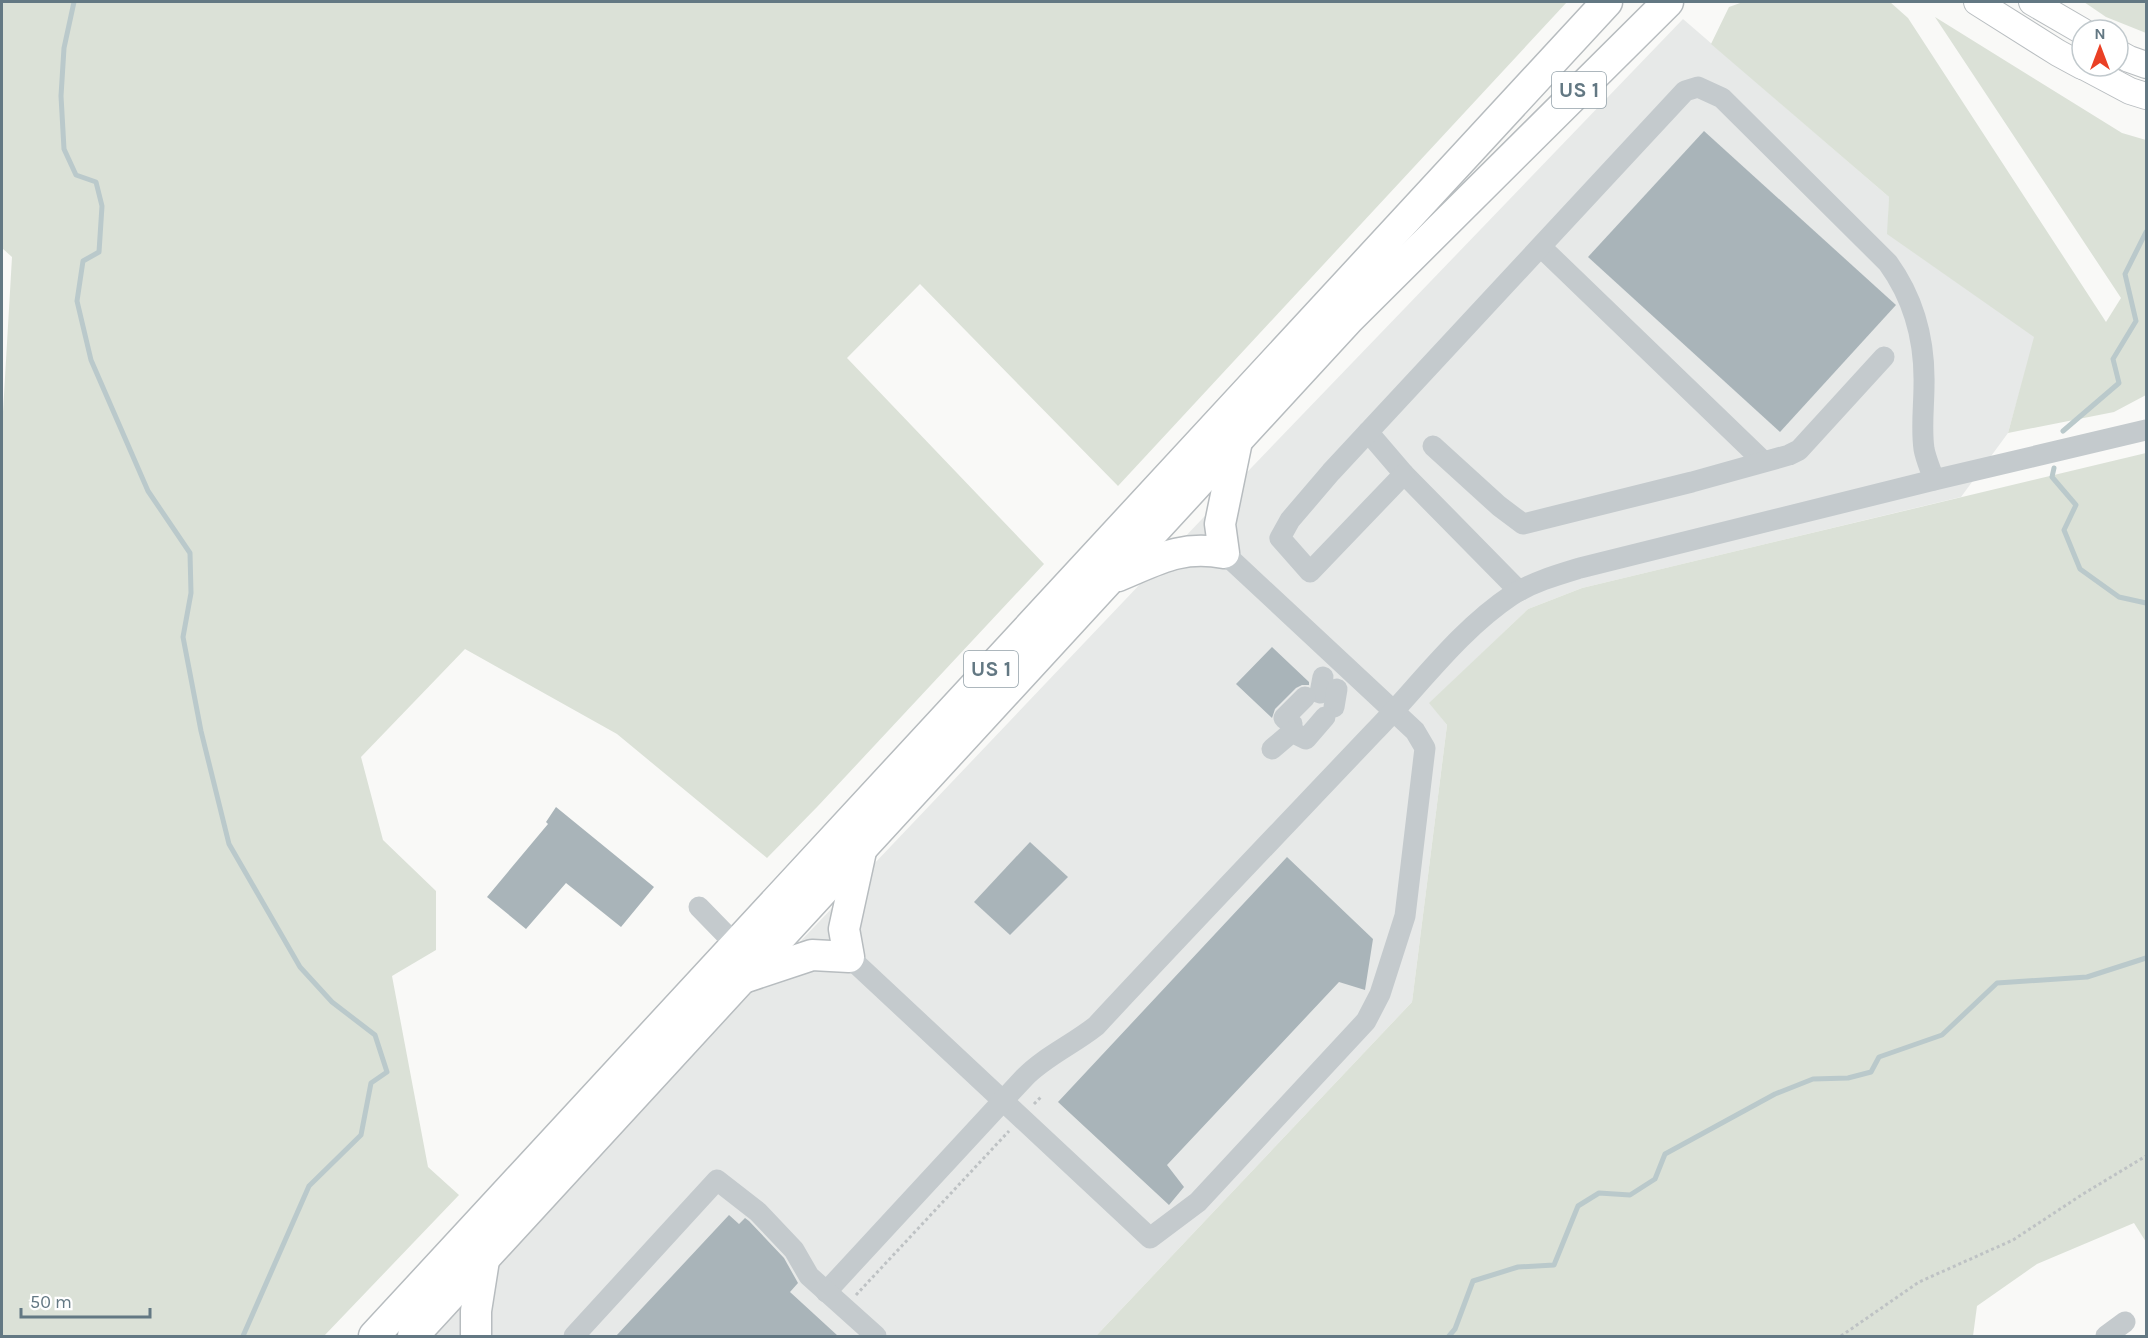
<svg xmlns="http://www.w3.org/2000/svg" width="2148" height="1338" font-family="Karla,sans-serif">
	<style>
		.built { fill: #e7e9e8 }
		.green { fill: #dbe1d7 }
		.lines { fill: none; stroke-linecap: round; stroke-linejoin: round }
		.stream { stroke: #bac9cb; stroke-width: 5 }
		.building { fill: #a9b4b9 }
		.major-casing { stroke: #b8bdc0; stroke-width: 28 }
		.highway-casing { stroke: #b7bcbf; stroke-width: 33 }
		.path { stroke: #bec2c4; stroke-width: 3; stroke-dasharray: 3 3; stroke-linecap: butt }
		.minor { stroke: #c4cacd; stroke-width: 21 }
		.major { stroke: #fff; stroke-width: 26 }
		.highway { stroke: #fff; stroke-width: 30 }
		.labels { text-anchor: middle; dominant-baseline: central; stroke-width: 6; stroke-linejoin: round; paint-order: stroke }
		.shield { fill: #fff; stroke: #92a0a8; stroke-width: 1.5 }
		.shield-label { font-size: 21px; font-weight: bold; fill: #637883 }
	</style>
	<rect width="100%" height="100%" fill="#f9f9f7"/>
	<polygon class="built" points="1683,19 1889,197 1888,234 2035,337 2008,433 1961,497 1582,588 1528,609 1430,703 1447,725 1412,1002 1096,1336 425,1336 1202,519"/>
	<g class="green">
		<polygon points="2,2 1567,2 1118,486 920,284 847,358 1044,564 818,806 767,858 617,734 465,649 361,757 383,840 436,891 436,950 392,976 428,1167 459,1195 324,1336 2,1336 2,429 12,257 2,248"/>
		<polygon points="1743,2 1890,2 1908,18 2106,322 2121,298 1935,17 2122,133 2146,140 2146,395 2114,412 2008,433 2034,337 1887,234 1889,197 1711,44 1729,7"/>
		<polygon points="2084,2 2146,2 2146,33 2106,17"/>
		<polygon points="2146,453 2146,1242 2134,1223 2037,1264 1977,1306 1973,1336 1096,1336 1412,1002 1447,725 1429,703 1528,609 1582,588"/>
	</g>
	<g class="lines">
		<g class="stream">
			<polyline points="74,2 64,48 61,96 64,149 76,175 96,182 102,206 99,252 83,261 77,301 91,360 148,491 190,553 191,593 183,637 201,731 229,844 300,967 332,1002 375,1035 387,1072 371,1083 361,1135 309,1186 243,1336"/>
			<polyline points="2063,431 2119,383 2113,359 2136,321 2125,274 2146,232"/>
			<polyline points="2054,468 2052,477 2076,505 2064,530 2080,569 2119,597 2146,603"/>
			<polyline points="1449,1336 1455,1329 1473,1281 1518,1267 1554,1265 1578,1206 1599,1193 1630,1195 1655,1179 1665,1154 1775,1094 1813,1079 1848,1078 1871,1072 1879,1057 1942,1035 1997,983 2087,977 2146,958"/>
		</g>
	</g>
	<g class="building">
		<polygon points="1704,131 1896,305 1780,432 1588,257"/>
		<polygon points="1272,647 1309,682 1309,685 1302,685 1296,688 1275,709 1272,718 1236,684"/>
		<polygon points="556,807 654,887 621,927 566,883 526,929 487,897 548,824 546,822"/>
		<polygon points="1030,842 1068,877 1010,935 974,902"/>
		<polygon points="1287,857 1373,939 1365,990 1339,982 1167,1165 1184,1187 1169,1205 1058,1102"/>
		<polygon points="729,1215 739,1224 745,1218 749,1221 784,1258 798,1283 790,1292 838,1336 616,1336"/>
	</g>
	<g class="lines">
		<g class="major-casing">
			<g id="major">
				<polyline points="1977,2 2058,53 2082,66"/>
				<polyline points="2032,2 2082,31"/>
				<polyline points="2118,53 2129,59 2146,65"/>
				<polyline points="2083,66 2130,91 2146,96"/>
			</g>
		</g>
		<g class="highway-casing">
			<g id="highway">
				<path d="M1118,576C1157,560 1180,545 1224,553L1220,524L1237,441"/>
				<polyline points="746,977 812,955 849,957 844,929 861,851"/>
				<polyline points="374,1336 1607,2"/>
				<polyline points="413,1336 1349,319 1668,2"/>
				<polyline points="476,1336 476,1311 484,1260"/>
			</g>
		</g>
		<g class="path">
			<polyline points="1034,1104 1041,1097"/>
			<polyline points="856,1295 1009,1131"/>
			<polyline points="1841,1336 1919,1282 2013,1240 2083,1194 2146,1156"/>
		</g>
		<g class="minor">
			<polyline points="1541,247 1763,461"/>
			<polyline points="1368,432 1404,474 1519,591"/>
			<polyline points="1433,446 1499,506 1523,524 1692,482 1789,455 1799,450 1884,357"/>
			<path d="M1404,474L1310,572L1280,538L1290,520L1331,472L1685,91L1698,87L1722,98L1888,263C1914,299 1925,340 1924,385C1924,406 1921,428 1924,449C1926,460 1931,470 1934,480"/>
			<polyline points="1320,693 1323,677"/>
			<polyline points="1334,707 1337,689"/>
			<polyline points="1292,724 1284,718 1305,697"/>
			<polyline points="1272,749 1292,732 1306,739 1325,717"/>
			<polyline points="699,907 736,945"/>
			<polyline points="849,957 1150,1238 1198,1202 1366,1021 1380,994 1405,916 1425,748 1415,731 1224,553"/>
			<path d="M826,1292L1024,1078C1044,1057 1072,1045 1096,1026C1188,927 1281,830 1374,732C1419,686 1458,631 1512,595C1533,582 1557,575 1580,568L1934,480L2146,430"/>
			<polyline points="574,1336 717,1180 758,1212 794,1250 809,1276 876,1336"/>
			<polyline points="2106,1336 2125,1322"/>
		</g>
		<use href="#major" class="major"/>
		<use href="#highway" class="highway"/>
	</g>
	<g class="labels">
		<g class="shield">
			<rect x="1552" y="72" width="54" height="36" rx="4.5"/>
			<rect x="964" y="651" width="54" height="36" rx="4.5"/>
		</g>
		<g class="shield-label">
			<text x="1579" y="90">US 1</text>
			<text x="991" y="669">US 1</text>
		</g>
	</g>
	<rect width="2148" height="1338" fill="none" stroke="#637883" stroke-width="6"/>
	<g transform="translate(2100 48)"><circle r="28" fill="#ffffff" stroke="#c1c9cd" stroke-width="1.5"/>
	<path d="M0-4.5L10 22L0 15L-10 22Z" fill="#ea4025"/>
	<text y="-9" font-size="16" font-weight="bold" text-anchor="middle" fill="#637883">N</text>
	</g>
	<path d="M21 1308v9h129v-9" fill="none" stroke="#637883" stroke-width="3"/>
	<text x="30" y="1308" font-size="18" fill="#637883" stroke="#ffffff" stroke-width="4.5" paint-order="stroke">50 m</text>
</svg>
